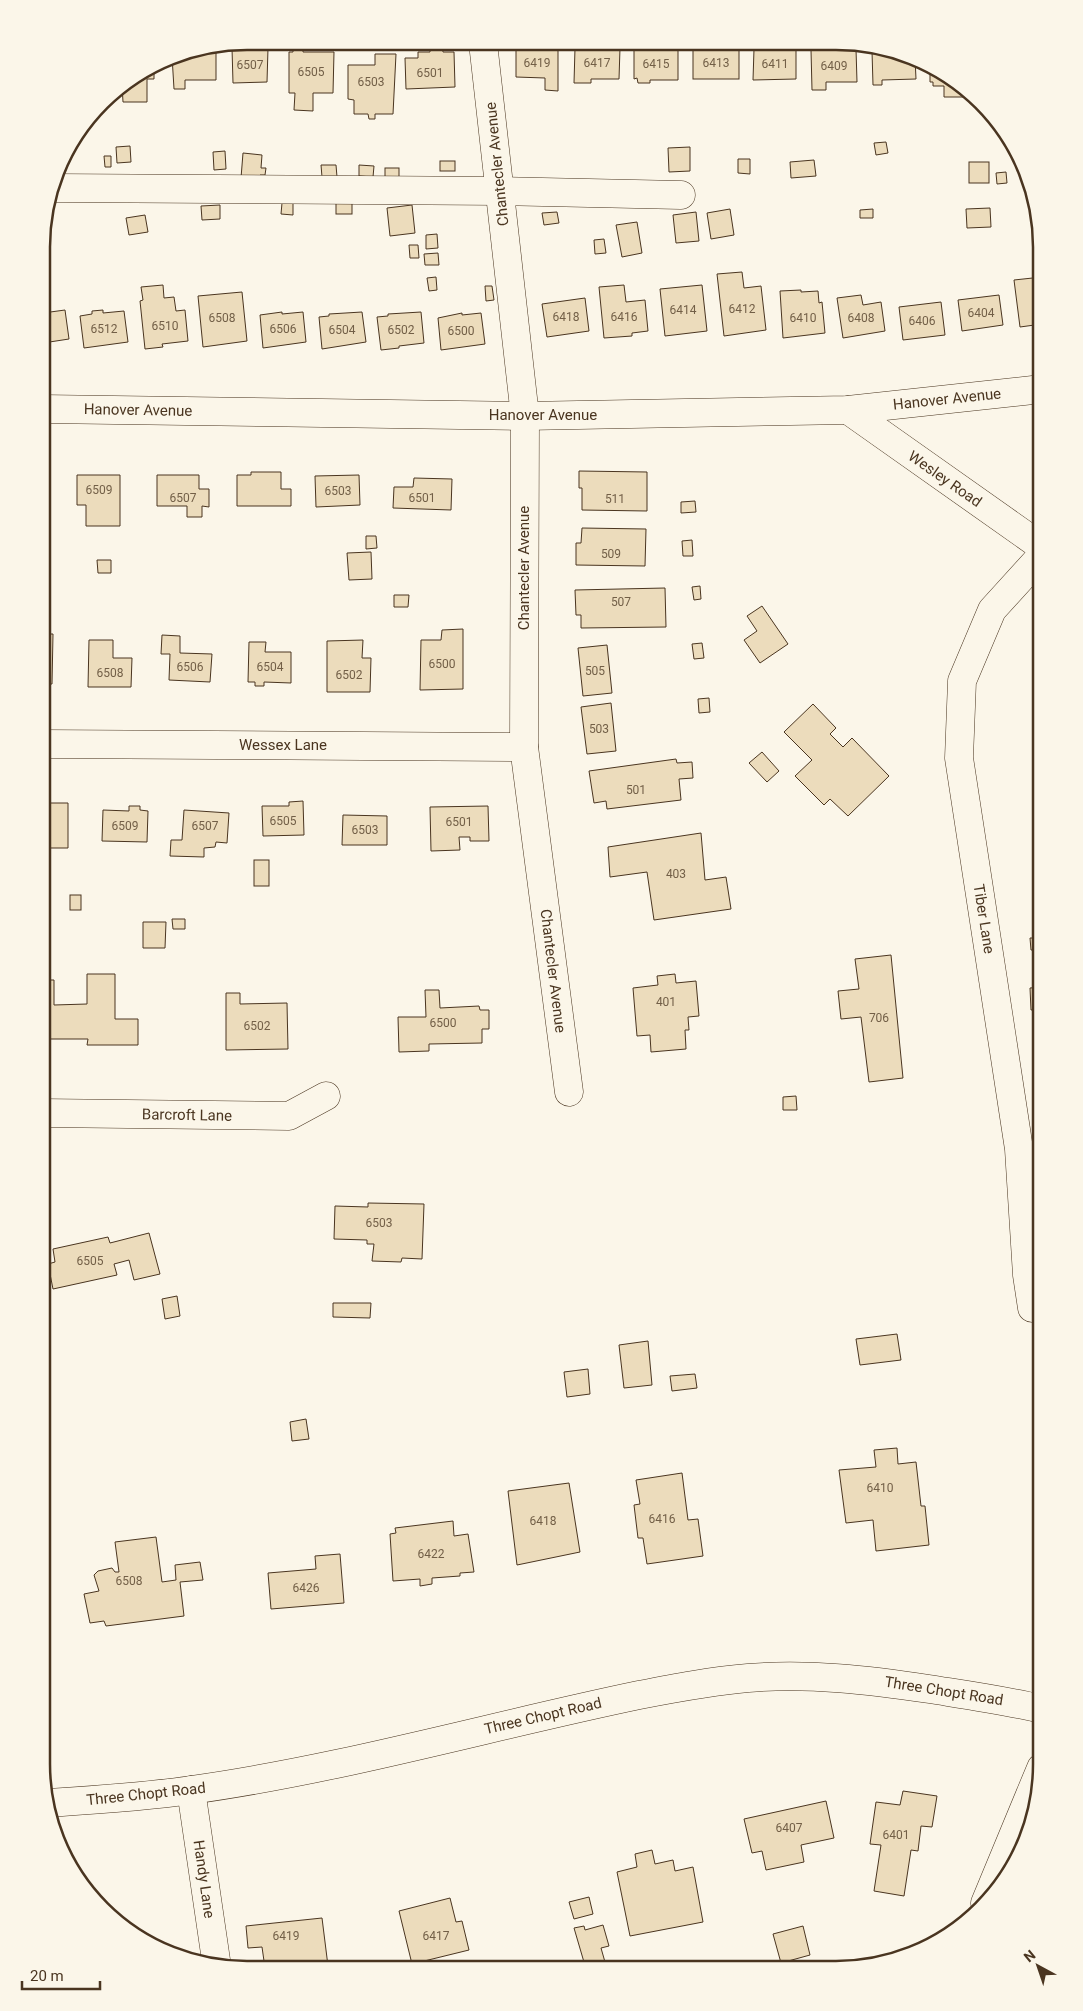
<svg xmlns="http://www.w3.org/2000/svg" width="1083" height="2011" font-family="Roboto,sans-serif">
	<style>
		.building { fill: #ecdcbc; stroke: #4a3520 }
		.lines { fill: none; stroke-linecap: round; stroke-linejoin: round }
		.minor-casing { stroke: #4a3520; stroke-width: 29 }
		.major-casing { stroke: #4a3520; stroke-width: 29 }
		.minor { stroke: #fbf6e9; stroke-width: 28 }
		.major { stroke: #fbf6e9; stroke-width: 28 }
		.labels { text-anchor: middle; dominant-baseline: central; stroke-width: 4; stroke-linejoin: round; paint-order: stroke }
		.number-label { font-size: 12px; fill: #725f47 }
		.street-label { font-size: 15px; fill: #4a3520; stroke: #fbf6e9 }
		.rim { fill: none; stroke: #4a3520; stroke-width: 2.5 }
	</style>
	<rect width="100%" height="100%" fill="#fbf6e9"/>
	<g class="building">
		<polygon points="430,45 442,45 443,52 454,52 455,87 406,89 405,58 418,58 418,52 430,52"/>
		<polygon points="293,47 303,47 303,52 334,52 333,93 313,93 313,111 294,110 295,93 289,93 289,52 293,52"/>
		<polygon points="216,48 216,80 185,80 185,89 174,89 172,56"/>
		<polygon points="232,48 268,48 267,82 233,83"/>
		<polygon points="516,48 558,49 558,91 545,90 545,78 516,77"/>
		<polygon points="575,48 620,48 619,79 591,79 591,83 574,83"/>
		<rect x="693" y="48" width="46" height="31"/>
		<polygon points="634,49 678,49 678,80 650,80 650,83 638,83 637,78 634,79"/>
		<polygon points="754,49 796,49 796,79 753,80"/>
		<polygon points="856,49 857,82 826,82 826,90 812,90 811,50"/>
		<polygon points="891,50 915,58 916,79 882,80 882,85 873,85 872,51"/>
		<polygon points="375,54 396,54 393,114 375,114 375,119 369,119 368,114 354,114 354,100 348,99 348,65 375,65"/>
		<polygon points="930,65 972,92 973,97 944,97 944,86 933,86 933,82 930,82"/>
		<polygon points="154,66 154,79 147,79 147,102 123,102 122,85"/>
		<polygon points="886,142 888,153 876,155 874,143"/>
		<polygon points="130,146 131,162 117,163 116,147"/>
		<polygon points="690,147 690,171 669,172 668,148"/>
		<polygon points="225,151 226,169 214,170 213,152"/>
		<polygon points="243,153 262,155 261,168 266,168 265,175 260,175 260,180 241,178"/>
		<polygon points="104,156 111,156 111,167 105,167"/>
		<polygon points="738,159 750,159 750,174 738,173"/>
		<polygon points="814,160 816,176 791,178 790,162"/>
		<rect x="440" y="161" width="15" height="10"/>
		<rect x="969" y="162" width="20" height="21"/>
		<polygon points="321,165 336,165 337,177 322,177"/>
		<polygon points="359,165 374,166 373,177 359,176"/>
		<rect x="385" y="168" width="14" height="12"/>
		<polygon points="1006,172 1007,183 997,184 996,173"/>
		<polygon points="282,203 293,203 293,215 281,214"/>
		<rect x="336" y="203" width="16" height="11"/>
		<polygon points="220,205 220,219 202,220 201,206"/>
		<polygon points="412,205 415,233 390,236 387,208"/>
		<polygon points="990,208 991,227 967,228 966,209"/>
		<polygon points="730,209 734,235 711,239 707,213"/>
		<polygon points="873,209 873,218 860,218 860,210"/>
		<polygon points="557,212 559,223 544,225 542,213"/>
		<polygon points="696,212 699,241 676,243 673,215"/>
		<polygon points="145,215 148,232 129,235 126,218"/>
		<polygon points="637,222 642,253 622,257 616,225"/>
		<polygon points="437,234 438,248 426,249 426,235"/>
		<polygon points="604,239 606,253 595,254 594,240"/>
		<polygon points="409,245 418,245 419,258 410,258"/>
		<polygon points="438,253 439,265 425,265 424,254"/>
		<polygon points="742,272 744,288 761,286 766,330 724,336 717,274"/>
		<polygon points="436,277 437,290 429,291 427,278"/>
		<polygon points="1042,277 1042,288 1040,289 1040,291 1042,291 1042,324 1020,327 1014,280"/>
		<polygon points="163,285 164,298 174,297 176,311 185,310 188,341 162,344 163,347 145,349 140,301 143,300 141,287"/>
		<polygon points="624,285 626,302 645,300 648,331 632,333 632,336 604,338 599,287"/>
		<polygon points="702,285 707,331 665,336 660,289"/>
		<polygon points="485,286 492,286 494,300 486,301"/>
		<polygon points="801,290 801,292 818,291 819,303 822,302 825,333 783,338 780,291"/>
		<polygon points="242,292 247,341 203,347 198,296"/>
		<polygon points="861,295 863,305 881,302 885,331 843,338 837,298"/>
		<polygon points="999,295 1003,325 962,331 958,300"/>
		<polygon points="585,298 589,331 547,337 542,304"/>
		<polygon points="941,302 945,335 903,340 899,307"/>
		<polygon points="65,310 69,339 43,343 43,313"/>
		<polygon points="103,310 103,313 124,311 128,342 84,348 80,316 92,314 92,311"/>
		<polygon points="282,312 282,314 303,312 306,342 263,348 260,315"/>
		<polygon points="362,312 366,342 322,349 319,317 329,316 329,314"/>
		<polygon points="421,312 424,343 399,346 399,348 381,350 377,317 388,316 388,314"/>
		<polygon points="462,313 462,315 481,313 485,344 441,350 438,318"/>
		<polygon points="579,471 647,472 647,511 582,510 582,488 579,488"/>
		<polygon points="251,472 281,472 281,489 291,489 291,506 237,506 237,475 251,475"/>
		<polygon points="77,475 120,475 120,526 86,526 86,505 77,505"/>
		<polygon points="157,475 199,475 199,489 209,489 209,507 202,506 202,517 187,517 187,506 157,506"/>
		<polygon points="359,475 360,505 316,507 315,476"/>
		<polygon points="414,478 452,479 451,510 393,508 394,487 413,487"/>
		<polygon points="695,501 696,512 681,513 681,502"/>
		<polygon points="582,528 646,529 645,566 576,565 576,543 581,543"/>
		<polygon points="366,536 376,536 377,548 366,549"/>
		<polygon points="692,540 693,556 683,556 682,541"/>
		<polygon points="371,552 372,579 349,580 347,553"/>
		<polygon points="97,560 111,560 111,573 98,573"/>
		<polygon points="700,586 701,599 694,600 692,587"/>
		<polygon points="665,588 666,627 581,628 581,615 576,615 575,590"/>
		<polygon points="394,595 409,595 408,607 394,607"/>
		<polygon points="762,606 788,644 760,663 744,640 757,631 747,616"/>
		<polygon points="463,629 463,689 420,690 421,640 441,640 442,630"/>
		<polygon points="43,634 53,634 52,684 42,684"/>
		<polygon points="162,635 180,636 180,653 212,654 210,682 169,680 170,654 161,654"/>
		<polygon points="89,640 113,640 113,658 132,658 131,687 88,687"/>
		<polygon points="363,640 362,658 371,658 370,692 327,692 327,641"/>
		<polygon points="249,642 266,642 265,652 291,652 291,683 264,682 264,686 255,686 255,682 248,682"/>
		<polygon points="702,643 704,658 694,659 692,644"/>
		<polygon points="607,645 612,693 583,696 578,648"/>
		<polygon points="709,698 710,712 699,713 698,699"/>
		<polygon points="611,703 616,751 587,754 581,707"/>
		<polygon points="813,704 836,728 830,734 843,747 852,738 889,776 848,816 830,799 824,805 795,776 812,760 784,732"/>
		<polygon points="762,752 779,771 767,782 749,763"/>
		<polygon points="676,759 677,763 692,762 693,778 679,779 681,800 607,809 606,801 594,803 589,771"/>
		<polygon points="303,801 304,835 263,836 262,806 289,806 289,802"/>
		<polygon points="50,803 68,803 68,848 42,848 42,804"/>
		<polygon points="129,806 140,806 140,810 148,811 147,842 102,841 103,810 129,811"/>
		<polygon points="488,806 489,841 470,841 470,837 459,837 460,850 431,851 430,807"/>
		<polygon points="184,810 229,813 227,843 216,842 215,847 204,848 204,857 170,856 171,840 182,840"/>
		<polygon points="343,815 387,816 387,845 342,845"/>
		<polygon points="701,833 705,880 726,877 731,909 654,920 647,872 610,877 608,847"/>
		<rect x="254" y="860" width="15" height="26"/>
		<rect x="70" y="895" width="11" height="15"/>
		<polygon points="172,919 185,919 185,929 173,929"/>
		<polygon points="143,922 166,922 165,948 143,948"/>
		<polygon points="1030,938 1042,938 1042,950 1031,950"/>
		<polygon points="891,955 903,1078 869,1082 861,1017 841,1019 838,991 859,989 855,959"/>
		<polygon points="87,974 115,974 115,1019 138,1019 138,1045 87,1045 88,1039 44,1039 42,980 54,980 54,1005 87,1004"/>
		<polygon points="675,974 676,983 696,981 699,1016 688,1017 689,1030 685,1030 686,1049 651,1052 650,1035 637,1036 633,988 658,985 657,976"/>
		<polygon points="1042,987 1042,1009 1031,1010 1030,988"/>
		<polygon points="425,990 439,990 440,1008 479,1006 480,1010 489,1010 489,1029 482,1029 482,1043 429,1044 429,1051 399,1052 398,1017 426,1017"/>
		<polygon points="226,993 240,993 240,1004 287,1003 288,1049 226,1050"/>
		<polygon points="796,1096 797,1110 783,1110 783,1097"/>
		<polygon points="368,1203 424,1204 422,1259 402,1258 401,1262 372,1261 374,1244 367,1244 367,1240 334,1239 335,1206 368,1207"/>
		<polygon points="149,1233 160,1274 134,1280 129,1260 114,1264 117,1275 53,1289 48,1264 55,1262 53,1249 108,1237 110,1243"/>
		<polygon points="177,1296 180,1316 165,1319 162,1299"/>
		<polygon points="333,1303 371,1303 370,1318 333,1317"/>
		<polygon points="897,1334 901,1360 860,1365 856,1339"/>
		<polygon points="648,1341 652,1385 624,1388 619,1345"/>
		<polygon points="588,1369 590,1394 567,1397 564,1372"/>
		<polygon points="695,1374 697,1388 672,1391 670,1376"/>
		<polygon points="306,1419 309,1439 292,1441 290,1422"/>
		<polygon points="897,1448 898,1464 916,1462 921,1506 925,1506 929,1545 876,1551 873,1520 846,1523 839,1470 876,1467 874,1450"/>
		<polygon points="682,1473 688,1520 698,1519 703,1556 647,1564 643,1538 638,1538 634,1505 640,1504 636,1480"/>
		<polygon points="569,1483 580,1552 517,1565 508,1491"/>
		<polygon points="453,1521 454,1536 468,1534 474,1572 460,1573 460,1576 432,1578 432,1584 420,1586 420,1579 393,1581 390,1534 396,1533 395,1528"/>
		<polygon points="156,1537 162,1582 176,1580 175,1565 200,1562 203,1580 180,1582 184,1616 106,1626 104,1621 90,1623 84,1594 99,1591 94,1575 98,1571 112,1568 115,1572 119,1572 115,1542"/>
		<polygon points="340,1554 344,1603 271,1609 268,1573 316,1569 315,1556"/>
		<polygon points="903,1791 937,1796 932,1827 921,1826 918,1851 911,1850 904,1896 874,1891 881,1845 870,1844 876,1802 900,1805"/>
		<polygon points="826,1801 834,1838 801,1845 804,1862 766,1870 762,1851 752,1853 744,1819"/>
		<polygon points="652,1850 655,1864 673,1860 675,1871 693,1867 703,1922 630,1936 617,1872 637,1867 635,1854"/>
		<polygon points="589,1897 593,1914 574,1919 569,1902"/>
		<polygon points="450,1898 456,1922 462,1921 469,1950 412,1964 399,1911"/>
		<polygon points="322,1918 328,1966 341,1964 342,1968 265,1968 262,1947 248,1948 246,1926"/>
		<polygon points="603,1925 609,1946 601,1948 607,1969 586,1969 574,1928 584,1926 585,1930"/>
		<polygon points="803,1926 810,1955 781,1963 773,1934"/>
	</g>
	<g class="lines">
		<g class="minor-casing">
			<g id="minor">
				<polyline points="483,43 525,416 524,747 569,1092"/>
				<polyline points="53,188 500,191 681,195"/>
				<polyline points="43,409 525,416 848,410 1042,389"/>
				<polyline points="848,410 1042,547"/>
				<polyline points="42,744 524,747"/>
				<polyline points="42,1113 289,1116 326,1096"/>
				<polyline points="1032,1308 1027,1275 1019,1149 959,758 962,681 992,610 1042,555"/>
				<polyline points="191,1790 217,1967"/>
				<polyline points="985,1903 1041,1768"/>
			</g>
		</g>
		<g class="major-casing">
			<path id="major" d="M48,1803C95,1800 144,1797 191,1790C342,1769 490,1726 639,1695C675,1688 711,1681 748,1678C809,1673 869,1680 929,1689C967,1695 1004,1700 1041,1709"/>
		</g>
		<use href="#minor" class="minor"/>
		<use href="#major" class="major"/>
	</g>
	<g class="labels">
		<g class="number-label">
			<text x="537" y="63">6419</text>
			<text x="597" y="63">6417</text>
			<text x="716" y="63">6413</text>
			<text x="656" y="64">6415</text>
			<text x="775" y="64">6411</text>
			<text x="250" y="65">6507</text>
			<text x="834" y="66">6409</text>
			<text x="311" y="72">6505</text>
			<text x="430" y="73">6501</text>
			<text x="371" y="82">6503</text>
			<text x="742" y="309">6412</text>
			<text x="683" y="310">6414</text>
			<text x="981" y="313">6404</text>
			<text x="566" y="317">6418</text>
			<text x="624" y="317">6416</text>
			<text x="222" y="318">6508</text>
			<text x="803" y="318">6410</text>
			<text x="861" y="318">6408</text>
			<text x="922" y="321">6406</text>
			<text x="165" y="326">6510</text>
			<text x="104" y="329">6512</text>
			<text x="283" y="329">6506</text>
			<text x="342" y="330">6504</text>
			<text x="401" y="330">6502</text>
			<text x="461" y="331">6500</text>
			<text x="99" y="490">6509</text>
			<text x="338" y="491">6503</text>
			<text x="183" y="498">6507</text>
			<text x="422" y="498">6501</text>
			<text x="615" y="499">511</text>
			<text x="611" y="554">509</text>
			<text x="621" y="602">507</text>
			<text x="442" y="664">6500</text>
			<text x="190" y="667">6506</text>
			<text x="270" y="667">6504</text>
			<text x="595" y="671">505</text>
			<text x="110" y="673">6508</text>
			<text x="349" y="675">6502</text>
			<text x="599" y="729">503</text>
			<text x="636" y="790">501</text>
			<text x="283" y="821">6505</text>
			<text x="459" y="822">6501</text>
			<text x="125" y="826">6509</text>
			<text x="205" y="826">6507</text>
			<text x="365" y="830">6503</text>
			<text x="676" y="874">403</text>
			<text x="666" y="1002">401</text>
			<text x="879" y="1018">706</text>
			<text x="443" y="1023">6500</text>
			<text x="257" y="1026">6502</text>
			<text x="379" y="1223">6503</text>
			<text x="90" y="1261">6505</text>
			<text x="880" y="1488">6410</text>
			<text x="662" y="1519">6416</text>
			<text x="543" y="1521">6418</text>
			<text x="431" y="1554">6422</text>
			<text x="129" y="1581">6508</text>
			<text x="306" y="1588">6426</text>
			<text x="789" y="1828">6407</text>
			<text x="896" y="1835">6401</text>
			<text x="286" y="1936">6419</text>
			<text x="436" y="1936">6417</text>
		</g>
		<g class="street-label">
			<text transform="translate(497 164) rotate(-96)">Chantecler Avenue</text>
			<text transform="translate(947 399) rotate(-6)">Hanover Avenue</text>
			<text transform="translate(138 410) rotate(1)">Hanover Avenue</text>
			<text x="543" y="415">Hanover Avenue</text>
			<text transform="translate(945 479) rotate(35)">Wesley Road</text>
			<text transform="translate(524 568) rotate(-90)">Chantecler Avenue</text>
			<text x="283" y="745">Wessex Lane</text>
			<text transform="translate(984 919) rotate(81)">Tiber Lane</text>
			<text transform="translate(553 971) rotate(83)">Chantecler Avenue</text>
			<text transform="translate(187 1115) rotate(1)">Barcroft Lane</text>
			<text transform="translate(944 1691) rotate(9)">Three Chopt Road</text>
			<text transform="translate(543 1716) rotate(-13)">Three Chopt Road</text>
			<text transform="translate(146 1794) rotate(-6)">Three Chopt Road</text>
			<text transform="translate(204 1879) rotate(82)">Handy Lane</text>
		</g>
	</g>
	<path d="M0 0H1083V2011H0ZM247 50H836A197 197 0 0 1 1033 247V1764A197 197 0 0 1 836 1961H247A197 197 0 0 1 50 1764V247A197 197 0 0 1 247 50Z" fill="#fbf6e9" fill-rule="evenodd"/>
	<path class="rim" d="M247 50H836A197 197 0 0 1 1033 247V1764A197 197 0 0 1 836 1961H247A197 197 0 0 1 50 1764V247A197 197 0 0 1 247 50Z"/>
	<g transform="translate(1038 1966) rotate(320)" stroke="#fbf6e9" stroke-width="4" paint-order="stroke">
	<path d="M0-4L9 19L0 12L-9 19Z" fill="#4a3520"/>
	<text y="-8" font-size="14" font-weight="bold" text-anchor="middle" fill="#4a3520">N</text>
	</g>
	<path d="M22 1981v8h78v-8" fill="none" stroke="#4a3520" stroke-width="2.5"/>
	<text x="30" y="1981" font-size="15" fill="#4a3520" stroke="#fbf6e9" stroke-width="4" paint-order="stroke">20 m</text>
</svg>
